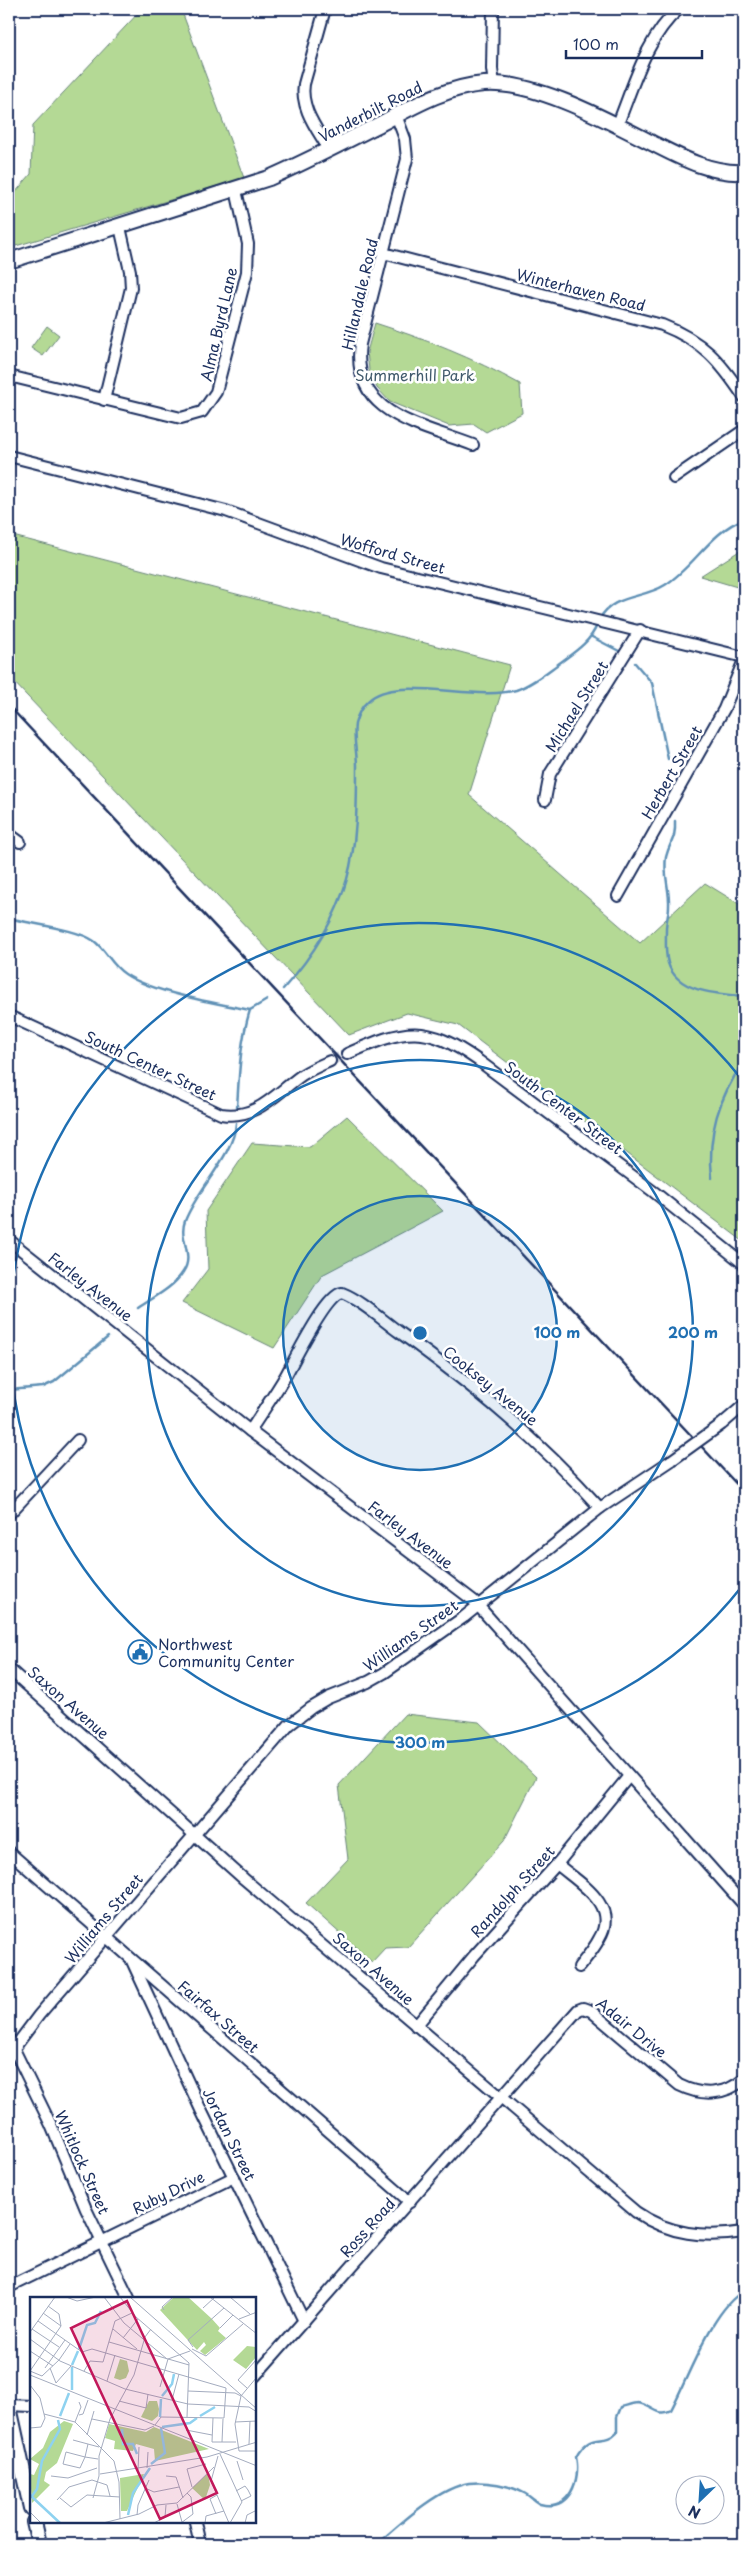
<svg xmlns="http://www.w3.org/2000/svg" width="753" height="2553" font-family="'Playpen Sans',sans-serif">
	<style>
		.green { fill: #b4d995; stroke: #68847a }
		.lines { fill: none; stroke-linecap: round; stroke-linejoin: round }
		.stream { stroke: #6091b6; stroke-width: 2.5 }
		.street-tunnel { stroke: #d1d5df; stroke-width: 10; stroke-dasharray: 10 5; stroke-linecap: butt }
		.street-casing { stroke: #1b2f5e; stroke-width: 14 }
		.secondary-casing { stroke: #1b2f5e; stroke-width: 18 }
		.street { stroke: #fff; stroke-width: 10 }
		.secondary { stroke: #fff; stroke-width: 14 }
		.rail { stroke: #1b2f5e; stroke-width: 2.5 }
		.street-bridge-casing { stroke: #1b2f5e; stroke-width: 14; stroke-linecap: butt }
		.street-bridge { stroke: #fff; stroke-width: 10 }
		.ring { fill: none; stroke: #1f6fb2; stroke-width: 2.5 }
		.labels { text-anchor: middle; dominant-baseline: central; stroke-width: 5; stroke-linejoin: round; paint-order: stroke }
		.street-label { font-size: 15px; fill: #1b2f5e; stroke: #fff }
		.park-label { font-size: 15px; fill: #415a6c; stroke: #fff }
		.poi-label { font-size: 15px; fill: #1b2f5e; stroke: #fff; text-anchor: start }
		.inset-river { fill: none; stroke: #8ed2f0; stroke-width: 2.5 }
		.inset-road { fill: none; stroke: #a4acbf; stroke-width: 1 }
		.view { fill: #c2185b; fill-opacity: 0.15; stroke: #c2185b; stroke-width: 2.5 }
		.inset-edge { fill: none; stroke: #1b2f5e; stroke-width: 2.5 }
		.centre { fill: #1f6fb2; stroke: #fff; stroke-width: 2.5 }
		.ring-label { font-size: 15px; text-anchor: middle; font-weight: bold; fill: #1f6fb2; stroke: #fff; stroke-width: 5; stroke-linejoin: round; paint-order: stroke }
	</style>
	<rect width="100%" height="100%" fill="#fff"/>
	<filter id="ink" filterUnits="userSpaceOnUse"><feTurbulence type="fractalNoise" baseFrequency=".02" numOctaves="2"/><feDisplacementMap in="SourceGraphic" scale="10" xChannelSelector="R" yChannelSelector="G"/><feConvolveMatrix kernelMatrix="1 2 1 2 8 2 1 2 1" color-interpolation-filters="sRGB"/></filter>
	<g filter="url(#ink)">
		<g class="green">
			<polygon points="142,9 181,9 244,178 9,248 9,200 31,174 33,125"/>
			<path d="M375,323C425,339 473,358 520,384L522,413L486,432L474,424L449,426L390,402L377,388L369,370L367,352Z"/>
			<polygon points="47,326 59,335 43,356 31,348"/>
			<polygon points="9,535 510,665 469,795 640,943 705,883 744,907 744,1242 458,1025 407,1013 349,1035 9,677"/>
			<polygon points="744,548 744,589 700,576"/>
			<polygon points="347,1116 443,1211 322,1275 274,1348 182,1303 208,1269 206,1211 252,1143 310,1147"/>
			<polygon points="405,1714 479,1722 536,1777 504,1841 408,1947 385,1948 372,1962 306,1903 348,1859 339,1785"/>
		</g>
		<g class="lines">
			<g class="stream">
				<path d="M599,620C612,594 643,599 665,585C694,567 711,531 744,519"/>
				<polyline points="592,637 619,651"/>
				<polyline points="635,663 652,683 668,759"/>
				<path d="M675,821C676,840 670,841 666,857C663,874 670,890 669,906C669,914 666,921 666,929C666,939 665,954 668,963C677,993 719,994 744,996"/>
				<path d="M9,918C30,924 78,929 94,941C106,950 112,966 125,974C151,992 218,1004 250,1010"/>
				<path d="M283,989C312,957 335,921 347,879C357,843 357,803 357,766C357,753 353,737 355,724C357,716 361,707 368,701C395,674 476,702 516,690C533,684 547,672 561,662C576,651 590,642 597,625"/>
				<path d="M237,1108C239,1074 240,1043 250,1010L267,1000"/>
				<path d="M712,1178C707,1133 719,1098 744,1061"/>
				<path d="M138,1308C154,1297 173,1288 183,1272C195,1255 178,1239 185,1221C197,1189 234,1155 236,1123"/>
				<polyline points="9,1390 43,1387 54,1382 108,1337"/>
				<path d="M377,2544C400,2524 438,2488 469,2483C487,2481 509,2485 524,2493C530,2496 535,2502 540,2504C570,2512 581,2479 576,2457C591,2430 603,2447 617,2432V2417L621,2407C626,2406 633,2403 638,2403C651,2404 657,2418 671,2410C688,2378 713,2307 744,2291"/>
			</g>
			<polyline class="street-tunnel" points="330,1061 347,1054"/>
			<g class="street-casing">
				<g id="street">
					<path d="M325,9L304,84C300,109 318,130 329,150"/>
					<polyline points="493,9 492,69 494,84"/>
					<path d="M396,115L405,139L407,159L360,344C350,415 422,425 473,445"/>
					<path d="M617,126C633,87 646,37 679,9"/>
					<path d="M383,253L662,325C703,341 720,361 744,397"/>
					<polyline points="9,376 181,418 202,412 216,392 247,272 248,244 236,190"/>
					<polyline points="104,400 131,288 130,271 120,227"/>
					<polyline points="9,456 226,511 381,568 744,657"/>
					<polyline points="674,478 744,430"/>
					<polyline points="545,800 550,774 640,630"/>
					<polyline points="9,834 20,842"/>
					<polyline points="618,896 724,709 744,660"/>
					<path d="M9,1016L221,1114C257,1120 276,1093 302,1075C311,1069 321,1065 330,1061"/>
					<path d="M347,1054C406,1028 425,1023 479,1061L654,1192L744,1264"/>
					<polyline points="9,1240 250,1431 474,1601 744,1905"/>
					<polyline points="722,1424 744,1405"/>
					<path d="M250,1431C262,1412 275,1394 286,1375C295,1359 326,1295 342,1293C362,1301 381,1319 399,1332C474,1386 538,1439 600,1508"/>
					<polyline points="9,1514 78,1440"/>
					<path d="M9,1669L244,1879L636,2212C669,2235 705,2238 744,2232"/>
					<polyline points="9,1852 410,2202"/>
					<path d="M557,1864C579,1883 620,1905 599,1939C594,1949 586,1958 579,1967"/>
					<polyline points="132,1961 201,2110 304,2321"/>
					<polyline points="416,2026 474,1956 557,1864 629,1776"/>
					<polyline points="9,2039 51,2125 86,2209 129,2298"/>
					<polyline points="9,2055 39,2015 289,1725 311,1708 328,1698 368,1682 384,1673 464,1617 600,1508 672,1460"/>
					<polyline points="9,2287 234,2177"/>
					<path d="M255,2376L578,2010L583,2008L591,2011L679,2085C701,2096 725,2096 744,2079"/>
					<polyline points="9,2405 31,2406"/>
					<polyline points="195,2522 200,2544"/>
				</g>
			</g>
			<g class="secondary-casing">
				<g id="secondary">
					<path d="M9,261L269,178C306,162 342,143 378,125C412,107 445,87 484,84C532,80 605,119 648,141C678,156 709,174 744,172"/>
					<polyline points="9,2407 31,2508"/>
					<polyline points="34,2522 39,2544"/>
				</g>
			</g>
			<use href="#street" class="street"/>
			<use href="#secondary" class="secondary"/>
			<polyline class="rail" points="9,706 744,1492"/>
			<g class="street-bridge-casing">
				<polyline id="street-bridge" points="672,1460 722,1424"/>
			</g>
			<use href="#street-bridge" class="street-bridge"/>
		</g>
	</g>
	<circle cx="420" cy="1333" r="137" fill="#1f6fb2" fill-opacity=".12"/>
	<g class="ring">
		<circle cx="420" cy="1333" r="137"/>
		<circle cx="420" cy="1333" r="273"/>
		<path d="M743 1585A410 410 0 1 1 743 1081"/>
	</g>
	<defs>
		<g id="civic-ring" transform="scale(1.25)"><circle r="9.5" fill="#fff" stroke="#1f6fb2" stroke-width="1.5"/><path d="M-.6-6.5H3V-4.5H.6V-3L4-1V1h2V6H-6V1h2V-1L-.6-3ZM-1.2 2.5V6h2.4V2.5Z" fill="#1f6fb2"/></g>
	</defs>
	<g fill-rule="evenodd">
		<use href="#civic-ring" x="140" y="1652"/>
	</g>
	<g class="labels">
		<g class="street-label">
			<text transform="translate(370 111) rotate(-27)">Vanderbilt Road</text>
			<text transform="translate(581 289) rotate(14)">Winterhaven Road</text>
			<text transform="translate(359 294) rotate(-77)">Hillandale Road</text>
			<text transform="translate(218 324) rotate(-77)">Alma Byrd Lane</text>
			<text transform="translate(393 553) rotate(16)">Wofford Street</text>
			<text transform="translate(576 706) rotate(-58)">Michael Street</text>
			<text transform="translate(671 772) rotate(-60)">Herbert Street</text>
			<text transform="translate(151 1065) rotate(25)">South Center Street</text>
			<text transform="translate(564 1107) rotate(37)">South Center Street</text>
			<text transform="translate(91 1286) rotate(38)">Farley Avenue</text>
			<text transform="translate(491 1385) rotate(39)">Cooksey Avenue</text>
			<text transform="translate(411 1534) rotate(37)">Farley Avenue</text>
			<text transform="translate(410 1635) rotate(-35)">Williams Street</text>
			<text transform="translate(69 1702) rotate(41)">Saxon Avenue</text>
			<text transform="translate(512 1891) rotate(-48)">Randolph Street</text>
			<text transform="translate(103 1918) rotate(-50)">Williams Street</text>
			<text transform="translate(374 1968) rotate(41)">Saxon Avenue</text>
			<text transform="translate(219 2016) rotate(41)">Fairfax Street</text>
			<text transform="translate(632 2027) rotate(39)">Adair Drive</text>
			<text transform="translate(230 2134) rotate(64)">Jordan Street</text>
			<text transform="translate(83 2162) rotate(66)">Whitlock Street</text>
			<text transform="translate(168 2192) rotate(-26)">Ruby Drive</text>
			<text transform="translate(367 2227) rotate(-48)">Ross Road</text>
		</g>
		<g class="park-label">
			<text x="415" y="374">Summerhill Park</text>
		</g>
		<g class="poi-label">
			<text x="158" y="1643">Northwest<tspan x="158" dy="17">Community Center</tspan></text>
		</g>
	</g>
	<g transform="translate(30 2297)">
		<rect width="226" height="226" fill="#fff"/>
		<path d="M144,0H158L182,22L190,31L188,34L196,41L175,58L170,54L176,48L174,45L167,53L130,13ZM217,49L226,50V60L216,72L203,63ZM90,62L97,64L99,74L96,81L90,83L84,81ZM119,104H127L129,112L128,119L122,124L111,120ZM34,124L43,127L27,166L16,175L14,184L20,188L2,206L0,177L4,178L9,167L0,162L13,151L20,135ZM79,127L116,135L124,130L179,152L125,164L124,152L106,147L103,154L84,152L85,144L75,141ZM178,176L180,188L175,203L162,191ZM114,177L97,214H91L90,181Z" fill="#b4d995"/>
		<path class="inset-river" d="M49,52L57,28L65,26L71,14M42,68L48,54M42,93V70M132,99L142,87L144,77M30,119L39,96M170,119L185,110M130,120L131,102M132,130L160,126L167,121M92,132L93,147H103L107,157M121,167L135,156L131,131M0,198L30,226M2,199L7,192L12,164L30,132L28,123M98,218L103,196L120,171"/>
		<path class="inset-road" d="M36,0L47,4L66,0M74,0L94,26L137,62M90,0L106,20L159,66L157,120M100,0L227,112M180,0L227,37M200,0L220,17M18,9L29,17L31,29M173,11L185,0M134,13L132,10L143,0M13,16L31,29M209,22L227,15M8,24L52,55L62,52L196,91L194,121L131,120L125,128M31,29L0,74L12,79L29,63L40,47M190,31L203,18M2,32L29,50M83,32L107,52M0,35L25,0M93,41L108,22M0,42L30,64L95,92L158,107L219,110L227,115M79,45L159,68M163,50L158,43L194,11M162,52L176,59L213,27M0,54L23,69M15,71L35,43M20,71L26,86L41,69M54,74L60,64L73,65L85,24L102,16M0,78L227,169M227,80L211,99L205,127L209,154H227M77,84L85,58M0,88L10,101L15,121L11,130L0,131M130,90L138,62L160,54M217,91L208,83L227,62M158,94L205,96L211,99M142,103L149,77M89,104L116,111L118,97M14,117L45,125L84,164L89,185L90,222M49,118L53,117L58,103M183,121L182,145H206M62,122L115,133L124,129M45,125L51,110L49,105M205,125L227,124M156,133L182,138M57,138L64,114M43,143L69,150M192,145L193,122M58,147L55,160L36,155L33,167L50,171L55,160L68,162M219,147L220,124M190,157L212,205L200,226M188,159L181,184L199,226M207,164L213,183M117,171L118,155M108,173L109,150M70,177L177,160L227,145M21,179L38,181L67,171M136,179L146,180L153,201M162,190L157,172L176,167M115,191L124,195L149,190M206,194L215,189L218,193L221,199L211,204M30,201L41,210L57,198L90,200M63,201L69,179V159L80,122L104,78L115,40L121,32M27,203L39,190L62,183L77,188L80,199M147,207L152,225M0,215L11,226M186,217L180,202L187,198M107,218L108,208L119,183M73,226L109,217L127,208L147,206L184,170M124,226L135,220L136,208M151,226L163,217L161,200L157,196M175,226L176,219L194,214M215,226L217,218L227,213"/>
		<path class="view" d="M97,4L187,196L130,222L41,31Z"/>
		<rect width="226" height="226" class="inset-edge"/>
	</g>
	<circle cx="420" cy="1333" r="8" class="centre"/>
	<g class="ring-label">
		<text x="557" y="1338">100 m</text>
		<text x="693" y="1338">200 m</text>
		<text x="420" y="1748">300 m</text>
	</g>
	<rect width="753" height="2553" fill="none" stroke="#fff" stroke-width="30"/>
	<rect x="15" y="15" width="723" height="2523" fill="none" stroke="#1b2f5e" stroke-width="2" filter="url(#ink)"/>
	<g transform="translate(700 2500) rotate(205)"><circle r="24" fill="#ffffff" stroke="#a4acbf"/>
	<path d="M0-4L9 19L0 12L-9 19Z" fill="#1f6fb2"/>
	<text y="-8" font-size="14" font-weight="bold" text-anchor="middle" fill="#1b2f5e">N</text>
	</g>
	<path d="M566 50v8h136v-8" fill="none" stroke="#1b2f5e" stroke-width="2.5"/>
	<text x="573" y="50" font-size="15" fill="#1b2f5e" stroke="#ffffff" stroke-width="4" paint-order="stroke">100 m</text>
</svg>
